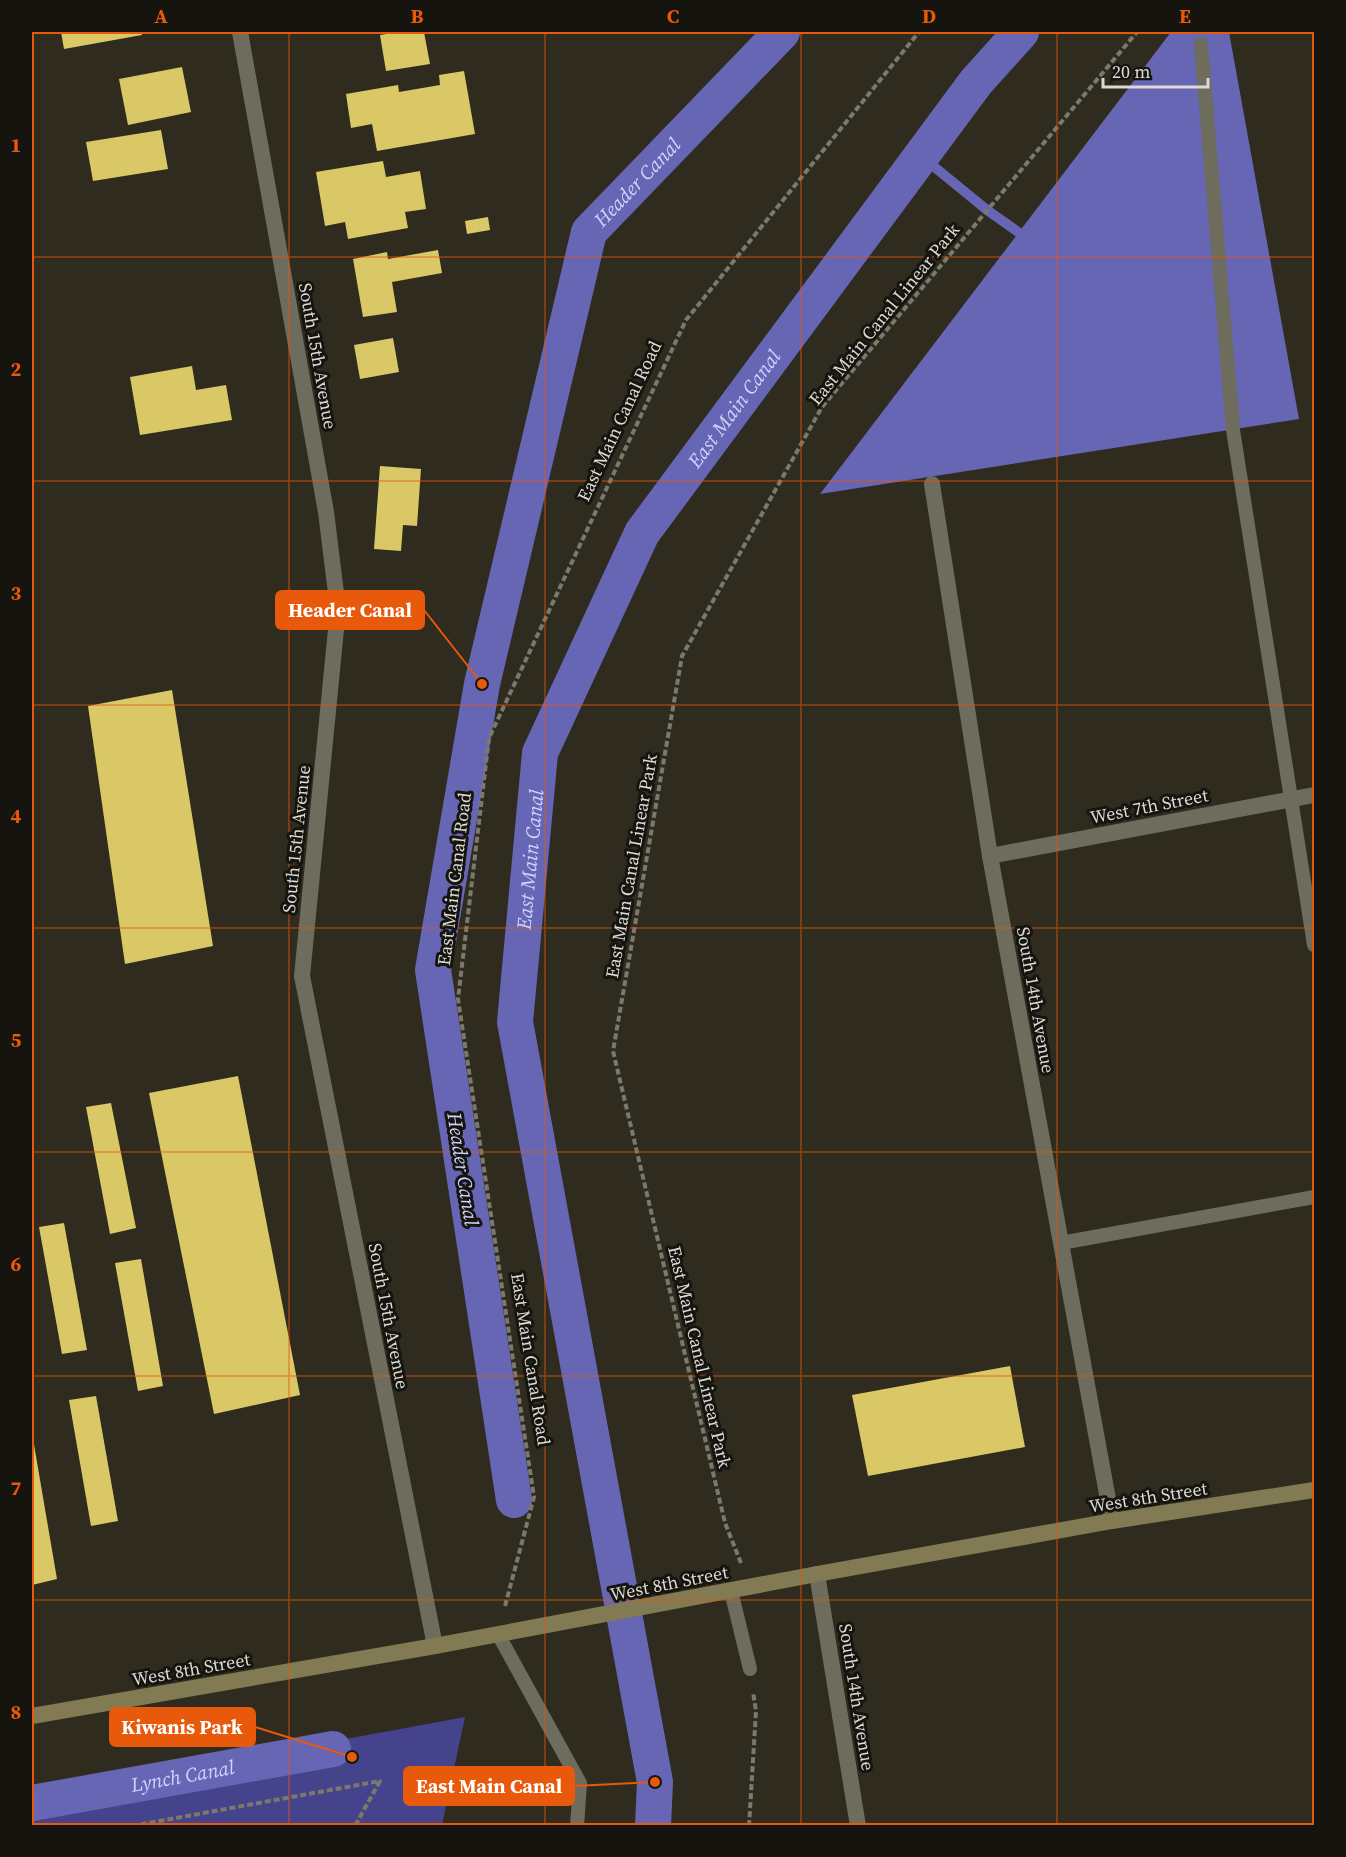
<svg xmlns="http://www.w3.org/2000/svg" width="1346" height="1857" font-family="'Source Serif 4',serif">
	<style>
		.green { fill: #45438c }
		.water { fill: #6666b5 }
		.lines { fill: none; stroke-linecap: round; stroke-linejoin: round }
		.stream { stroke: #6666b5; stroke-width: 10 }
		.canal { stroke: #6666b5; stroke-width: 36 }
		.building { fill: #d9c865 }
		.path { stroke: #7b796e; stroke-width: 4; stroke-dasharray: 6 3; stroke-linecap: butt }
		.service { stroke: #6e6c5d; stroke-width: 14 }
		.minor { stroke: #6e6c5d; stroke-width: 16 }
		.tertiary { stroke: #6e6c5d; stroke-width: 16 }
		.secondary { stroke: #817a52; stroke-width: 16 }
		.grid { fill: none; stroke: #e8590c; stroke-width: 1.5; stroke-opacity: 0.55 }
		.labels { text-anchor: middle; dominant-baseline: central; stroke-width: 6; stroke-linejoin: round; paint-order: stroke }
		.street-label { font-size: 18px; fill: #dcdad2; stroke: #15140f }
		.water-label { font-size: 20px; font-style: italic; fill: #cfd2fe; stroke: #15140f }
		.leader { fill: none; stroke: #e8590c; stroke-width: 2 }
		.callout-dot { fill: #e8590c; stroke: #15140f; stroke-width: 2 }
		.callout { fill: #e8590c; stroke: #e8590c; stroke-width: 2 }
		.callout-label { font-size: 20px; text-anchor: middle; font-weight: bold; fill: #fff }
		.neatline { fill: none; stroke: #e8590c; stroke-width: 2 }
		.grid-label { font-size: 20px; text-anchor: middle; font-weight: bold; fill: #e8590c }
	</style>
	<rect width="100%" height="100%" fill="#2f2c1f"/>
	<polygon class="green" points="465,1717 442,1825 32,1825 32,1797"/>
	<polygon class="water" points="1171,32 1229,32 1299,419 820,494"/>
	<g class="lines">
		<polyline class="stream" points="921,156 987,210 1018,232"/>
		<g class="canal">
			<path id="s1" d="M514,1500L433,970L482,684L589,232L782,32"/>
			<path id="s2" d="M32,1803L333,1749"/>
			<path id="s3" d="M653,1826L655,1782L515,1022L540,753L642,533L976,82L1021,32"/>
		</g>
	</g>
	<g class="building">
		<polygon points="61,32 141,32 142,35 64,49"/>
		<polygon points="399,32 424,32 430,64 386,71 380,35"/>
		<polygon points="182,67 191,112 128,125 119,79"/>
		<polygon points="464,71 475,134 377,151 372,124 351,128 346,94 398,85 399,92 440,85 439,75"/>
		<polygon points="161,130 168,169 93,181 86,142"/>
		<polygon points="383,161 386,177 420,171 426,209 405,212 408,228 348,239 345,222 325,226 316,172"/>
		<polygon points="488,217 490,230 467,234 465,221"/>
		<polygon points="438,250 442,273 392,282 397,312 363,317 353,259 387,252 388,259"/>
		<polygon points="393,338 399,372 360,379 354,345"/>
		<polygon points="192,366 196,390 226,385 232,420 140,435 130,377"/>
		<polygon points="380,466 421,469 417,526 403,525 401,551 374,549"/>
		<polygon points="172,690 213,946 125,964 88,706"/>
		<polygon points="238,1076 300,1395 214,1414 149,1093"/>
		<polygon points="111,1103 136,1228 110,1234 86,1107"/>
		<polygon points="64,1223 87,1350 62,1354 39,1227"/>
		<polygon points="141,1259 163,1386 138,1391 115,1263"/>
		<polygon points="1010,1366 1025,1447 868,1476 852,1395"/>
		<polygon points="96,1396 118,1521 91,1526 69,1400"/>
		<polygon points="32,1433 57,1579 32,1585"/>
	</g>
	<g class="lines">
		<g class="path">
			<polyline points="741,1563 725,1523 613,1051 682,656 822,407 1137,32"/>
			<polyline points="505,1606 534,1497 458,999 489,738 686,320 919,32"/>
			<polyline points="132,1826 380,1781 355,1826"/>
			<polyline points="749,1826 756,1711 753,1692"/>
		</g>
		<g class="service">
			<polyline points="1201,44 1233,430 1314,945"/>
			<polyline points="1061,1243 1314,1197"/>
			<polyline points="731,1591 750,1669"/>
			<polyline points="498,1634 580,1783 577,1826"/>
		</g>
		<g class="minor">
			<polyline points="240,32 326,512 338,609 302,976 435,1646"/>
			<polyline points="932,484 990,856 1112,1521"/>
			<polyline points="990,856 1314,795"/>
		</g>
		<polyline class="tertiary" points="817,1574 858,1826"/>
		<polyline class="secondary" points="32,1716 435,1646 817,1574 1112,1521 1314,1490"/>
	</g>
	<path class="grid" d="M289,32V1826M545,32V1826M801,32V1826M1057,32V1826M32,257H1314M32,481H1314M32,705H1314M32,928H1314M32,1152H1314M32,1376H1314M32,1600H1314"/>
	<g class="labels">
		<g class="street-label">
			<text transform="translate(884 314) rotate(-51)">East Main Canal Linear Park</text>
			<text transform="translate(318 356) rotate(80)">South 15th Avenue</text>
			<text transform="translate(619 421) rotate(-65)">East Main Canal Road</text>
			<text transform="translate(1149 806) rotate(-11)">West 7th Street</text>
			<text transform="translate(296 839) rotate(-84)">South 15th Avenue</text>
			<text transform="translate(631 866) rotate(-80)">East Main Canal Linear Park</text>
			<text transform="translate(454 879) rotate(-83)">East Main Canal Road</text>
			<text transform="translate(1036 1000) rotate(80)">South 14th Avenue</text>
			<text transform="translate(389 1316) rotate(79)">South 15th Avenue</text>
			<text transform="translate(700 1357) rotate(77)">East Main Canal Linear Park</text>
			<text transform="translate(531 1359) rotate(81)">East Main Canal Road</text>
			<text transform="translate(1148 1497) rotate(-9)">West 8th Street</text>
			<text transform="translate(669 1583) rotate(-11)">West 8th Street</text>
			<text transform="translate(191 1669) rotate(-10)">West 8th Street</text>
			<text transform="translate(857 1697) rotate(81)">South 14th Avenue</text>
		</g>
		<g class="water-label">
			<text stroke="none"><textPath href="#s1" startOffset="1360">Header Canal</textPath></text>
			<text stroke="none"><textPath href="#s3" startOffset="1484">East Main Canal</textPath></text>
			<text stroke="none"><textPath href="#s3" startOffset="980">East Main Canal</textPath></text>
			<text transform="translate(463 1169) rotate(81)">Header Canal</text>
			<text stroke="none"><textPath href="#s2" startOffset="153">Lynch Canal</textPath></text>
		</g>
	</g>
	<path class="leader" d="M482 684L424 610M352 1757L255 1727M655 1782L574 1786"/>
	<g class="callout-dot">
		<circle cx="482" cy="684" r="6"/>
		<circle cx="352" cy="1757" r="6"/>
		<circle cx="655" cy="1782" r="6"/>
	</g>
	<g class="callout">
		<rect x="276" y="591" width="148" height="38" rx="6"/>
		<rect x="110" y="1708" width="145" height="38" rx="6"/>
		<rect x="404" y="1767" width="170" height="38" rx="6"/>
	</g>
	<g class="callout-label">
		<text x="350" y="617">Header Canal</text>
		<text x="182" y="1734">Kiwanis Park</text>
		<text x="489" y="1793">East Main Canal</text>
	</g>
	<rect width="1346" height="1857" fill="none" stroke="#15140f" stroke-width="66"/>
	<path d="M1103 78v9h105v-9" fill="none" stroke="#dcdad2" stroke-width="3"/>
	<text x="1112" y="78" font-size="18" fill="#dcdad2" stroke="#15140f" stroke-width="4.5" paint-order="stroke">20 m</text>
	<rect x="33" y="33" width="1280" height="1791" class="neatline"/>
	<g class="grid-label">
		<text x="161" y="23">A</text>
		<text x="417" y="23">B</text>
		<text x="673" y="23">C</text>
		<text x="929" y="23">D</text>
		<text x="1185" y="23">E</text>
		<text x="16" y="152">1</text>
		<text x="16" y="376">2</text>
		<text x="16" y="600">3</text>
		<text x="16" y="823">4</text>
		<text x="16" y="1047">5</text>
		<text x="16" y="1271">6</text>
		<text x="16" y="1495">7</text>
		<text x="16" y="1719">8</text>
	</g>
</svg>
